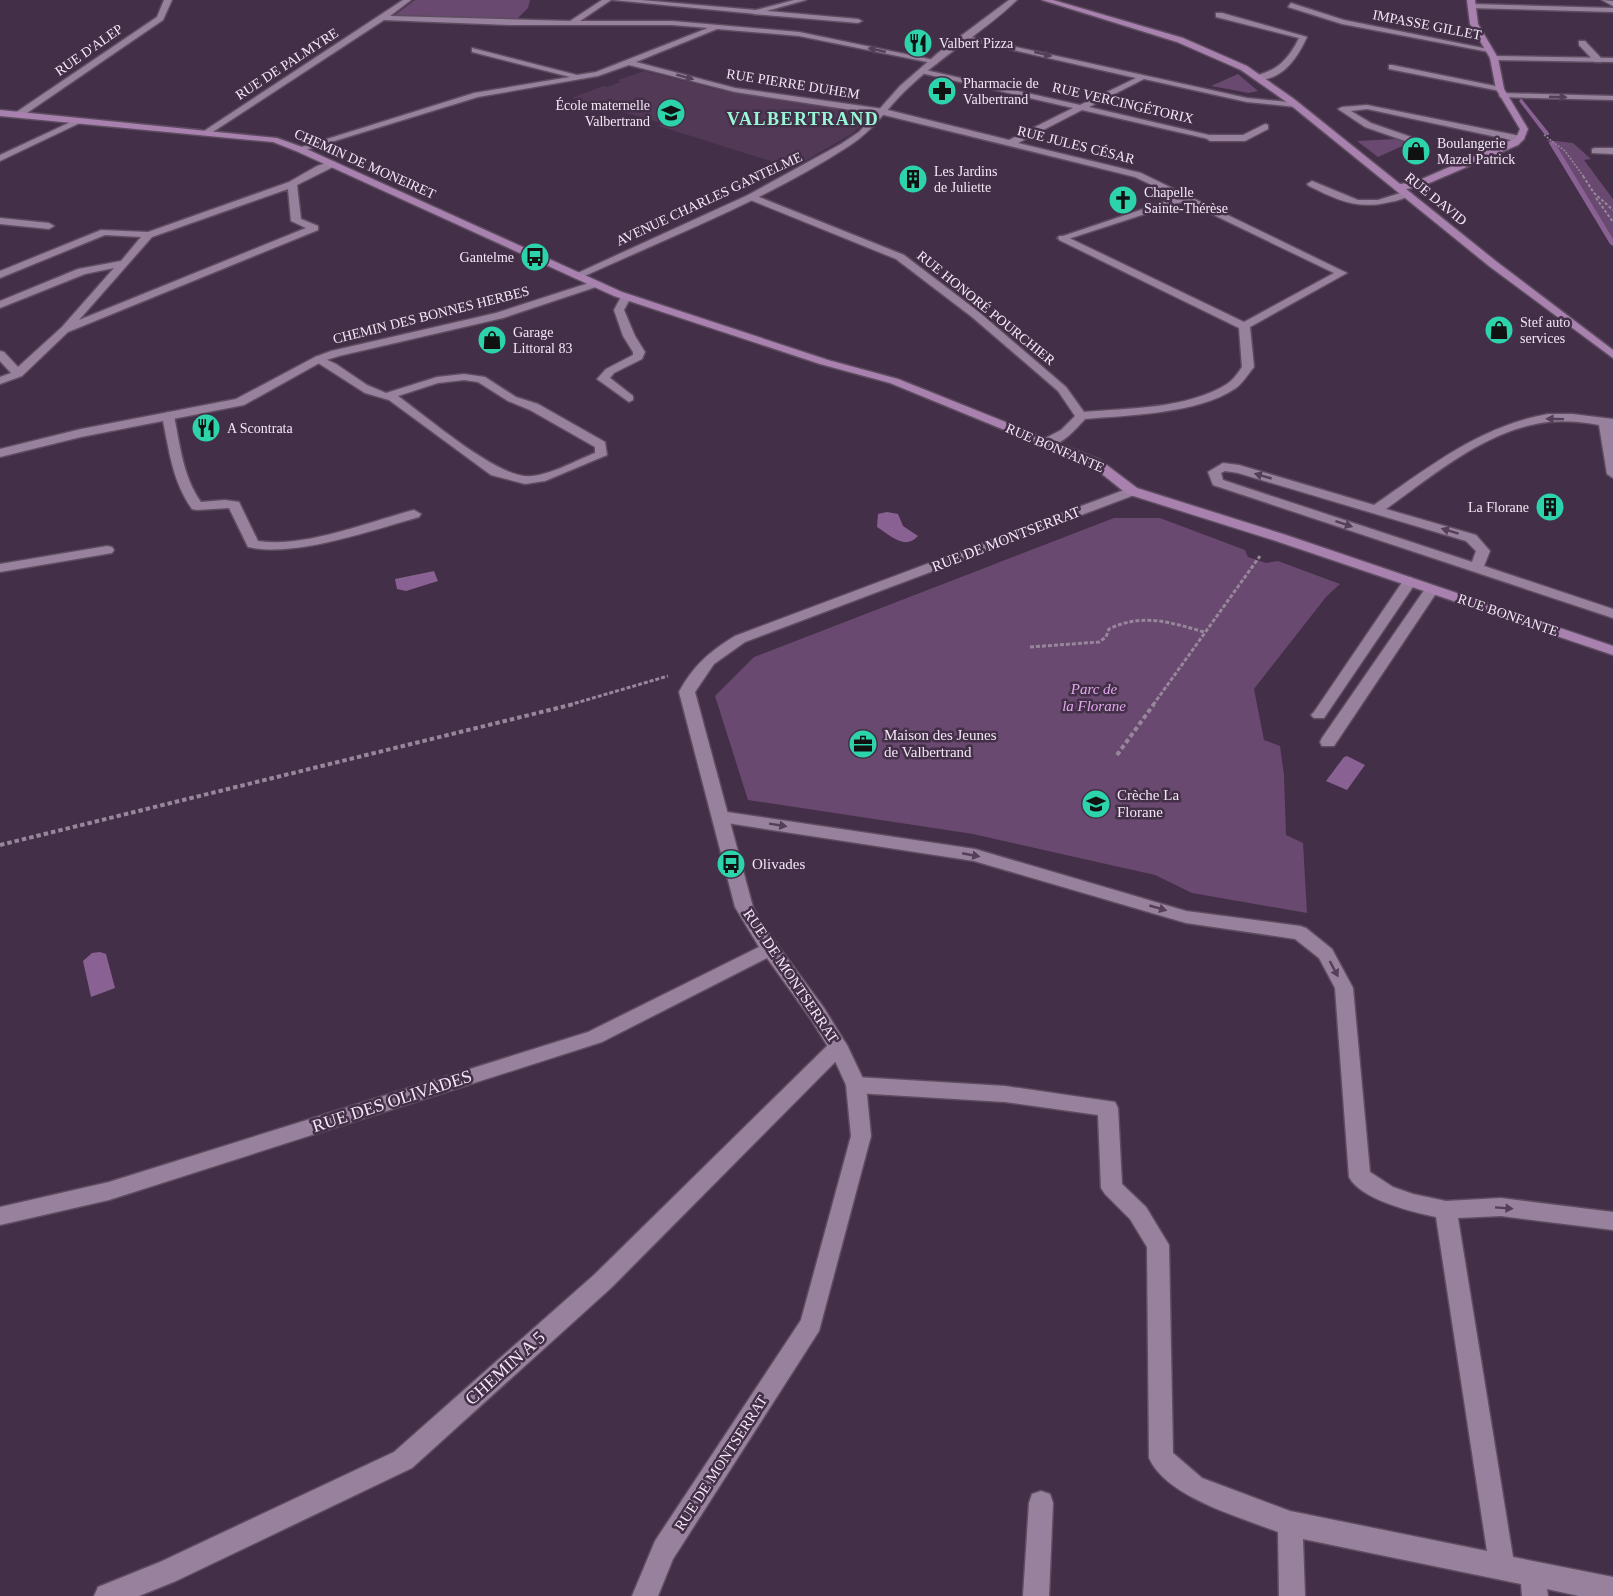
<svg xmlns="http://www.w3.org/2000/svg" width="1613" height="1596" font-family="Georgia,serif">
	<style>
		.built { fill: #523a57 }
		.green { fill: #69496f }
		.water { fill: #8a6193 }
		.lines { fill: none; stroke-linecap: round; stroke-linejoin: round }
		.stream { fill: #8a6193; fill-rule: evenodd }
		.service-casing { stroke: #5e4d61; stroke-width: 3 }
		.minor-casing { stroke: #5e4d61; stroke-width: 3 }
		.tertiary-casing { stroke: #5e4d61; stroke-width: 3 }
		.secondary-casing { stroke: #5e4d61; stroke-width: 3 }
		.path-far3 { stroke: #97879b; stroke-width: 1.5; stroke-dasharray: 2 1.5; stroke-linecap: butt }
		.path-far2 { stroke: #97879b; stroke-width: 2; stroke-dasharray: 3 2; stroke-linecap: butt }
		.path-far1 { stroke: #97879b; stroke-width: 3; stroke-dasharray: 4 2; stroke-linecap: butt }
		.path { stroke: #97879b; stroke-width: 4; stroke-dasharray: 4.5 3; stroke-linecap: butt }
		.service { fill: #98819c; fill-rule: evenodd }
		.minor { fill: #98819c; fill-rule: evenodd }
		.tertiary { fill: #98819c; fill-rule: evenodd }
		.secondary { fill: #a881af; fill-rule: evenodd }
		.oneway { fill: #543f58 }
		.labels { text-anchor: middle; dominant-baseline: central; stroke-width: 5; stroke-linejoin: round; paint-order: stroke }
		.far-street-label { font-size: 14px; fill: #f3e7f6; stroke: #432f47 }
		.far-poi-label { font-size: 14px; fill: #f3e7f6; stroke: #432f47; text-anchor: start }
		.street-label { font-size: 15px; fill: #f3e7f6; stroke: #432f47 }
		.park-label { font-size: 15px; font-style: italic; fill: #e4a8f0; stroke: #432f47 }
		.poi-label { font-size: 15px; fill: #f3e7f6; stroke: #432f47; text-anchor: start }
		.far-district-label { font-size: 18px; font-weight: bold; letter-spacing: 1.5px; fill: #99f6d7; stroke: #432f47 }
		.near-street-label { font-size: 18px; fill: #f3e7f6; stroke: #432f47 }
	</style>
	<rect width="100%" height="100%" fill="#432f47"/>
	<polygon class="built" points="644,71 719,90 866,113 869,116 853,133 793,168 659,126 662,123 572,98 603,86 608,87 620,82 618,80"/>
	<g class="green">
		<polygon points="415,0 530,0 528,8 517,19 395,15"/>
		<polygon points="1238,74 1258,91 1249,93 1211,86"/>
		<polygon points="1395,139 1409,143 1378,157 1357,141"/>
		<polygon points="1547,140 1573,143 1591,159 1584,160 1613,199 1613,245"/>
		<polygon points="1114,518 1160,518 1245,550 1248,557 1266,563 1278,561 1340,584 1326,597 1254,689 1264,740 1280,746 1284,775 1286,835 1303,843 1307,913 1192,893 1155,875 973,834 748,800 715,696 754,657"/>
	</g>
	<g class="water">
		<path d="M887,512L898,514L903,526L918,536C905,551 890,535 877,527L878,514Z"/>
		<polygon points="434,571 438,581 406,591 397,589 395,579"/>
		<polygon points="1347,756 1365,765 1347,790 1326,781 1344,757"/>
		<polygon points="100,952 106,954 115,988 91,997 83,961 92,953"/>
	</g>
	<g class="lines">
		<g class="stream">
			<polygon points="1521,98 1549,133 1549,135 1545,135 1519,101"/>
			<polygon points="1552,141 1555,143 1613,239 1613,246 1610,244 1549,143"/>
		</g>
		<g class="service-casing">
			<g id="service">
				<polygon points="1602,0 1613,1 1613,6"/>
				<polygon points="756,10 858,19 862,21 858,23 753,14"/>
				<path d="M1216,13H1222L1307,37C1297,59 1282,81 1255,80V76C1278,70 1288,60 1299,38L1216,17Z"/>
				<polygon points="1579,41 1585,41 1601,58 1601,62 1595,62 1579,45"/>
				<polygon points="1367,105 1520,136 1524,139 1520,142 1367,109 1351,111 1371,123 1411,137 1412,139 1408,142 1365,127 1338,109 1342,107"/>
				<polygon points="1265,124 1268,125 1268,129 1245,141 1210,141 1206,138 1210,135 1243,135"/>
				<path d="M332,161L335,162V166L297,185L301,219L318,226V230L68,332L22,376L0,384V377L11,373L0,361V351L4,352L18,367L62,327L114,268L85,274L0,308V301L78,269L121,261L141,237L105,235L0,278V271L101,230L148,232L289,182L317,166ZM288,189L291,221L306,228L79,320L152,237Z"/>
				<path d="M1312,181L1358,200H1378L1407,191L1412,194C1406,198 1397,201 1390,202C1358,210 1337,200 1309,186L1307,184Z"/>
				<polygon points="1185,195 1190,198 1188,200 1065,240 1057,238"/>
				<polygon points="626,294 631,297 624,310 635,336 645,352 642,359 614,373 610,378 633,396 633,400 629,402 597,379 606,369 633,355 633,352 623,336 614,310 622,295"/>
				<path d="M319,356L336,364L367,385L386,393L437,377L464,374L485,377L516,397L538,404L605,442L607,455L545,481L525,484L491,475L389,400L365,393L315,361V357ZM464,380L478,382L508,401L530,410L595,447V453C574,461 546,478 524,476C491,472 427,417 398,396L438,383Z"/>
				<path d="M168,412L174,416C180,445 183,477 201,502L225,500L239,502L258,541C306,548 367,522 414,510L421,514L419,517C373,530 294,558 248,547L229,508L197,510L192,509C172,481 169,449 162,416Z"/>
				<path d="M1548,414H1572L1613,419V478L1607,474L1599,425C1583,422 1565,420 1548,422C1487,429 1435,474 1386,509L1476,535L1490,551L1484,566L1613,609V618L1213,485L1208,472L1223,463L1239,465L1374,505C1429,467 1480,426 1548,414ZM1225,471L1238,473L1466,541L1476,551L1472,562L1223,480L1221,473Z"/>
				<polygon points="107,546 112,547 114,550 112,553 0,572 0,564"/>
				<polygon points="1410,577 1417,581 1324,718 1314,718 1311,715 1314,712 1405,578"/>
				<polygon points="1432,585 1439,589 1334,746 1322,746 1320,742 1322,738 1427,586"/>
				<path d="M720,811L975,849L1186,911L1300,926L1306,928L1332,949L1353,988L1370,1172L1393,1187L1413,1194L1446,1201L1501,1198L1613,1212V1230L1501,1216L1458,1218L1513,1557L1613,1577V1596H1579L1547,1589L1548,1596H1522L1521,1584L1303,1539L1305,1596H1279L1278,1532C1240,1517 1166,1497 1149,1458L1147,1247L1130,1219L1105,1194L1101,1188L1098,1115L1005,1102L856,1093L849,1091L846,1085L849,1079L856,1077L1005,1086L1115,1102L1118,1108L1122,1184L1146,1207L1169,1245L1173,1453L1202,1478L1290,1511L1487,1551L1436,1217C1413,1212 1361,1200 1349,1177L1335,988L1319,958L1295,939L1186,923L974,861L714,821L712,817L714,813Z"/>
				<polygon points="838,1039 845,1042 848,1047 845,1052 611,1288 412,1468 176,1581 139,1596 94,1596 98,1587 160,1562 394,1452 595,1274 831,1042"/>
				<polygon points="1041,1491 1050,1494 1053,1503 1049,1596 1023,1596 1029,1503 1032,1494"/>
			</g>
		</g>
		<g class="minor-casing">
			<g id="minor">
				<polygon points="164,0 172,0 163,20 21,117 15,117 15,113 157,17"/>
				<path d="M403,0H411L390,16L570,21L602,0H611L580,21H672L799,32L934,60H937V64L799,36L717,29L636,62L735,88L884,109L1009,140L1073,108L921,73V69L1080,105L1136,78L965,39L962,35L1247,98L1299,103V107H1296L1247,102L1144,79L1089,107L1213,136V140L1082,110L1018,143L1141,173L1347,273L1250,327L1254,367C1248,374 1243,383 1236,388C1198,414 1129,415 1085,419C1074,431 1059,449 1042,446V440L1061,430L1075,416L1058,391L972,317L896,259L748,199V195H754L904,255L980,313L1066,387L1084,412C1129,408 1187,409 1227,384C1233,380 1238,373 1242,367L1239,328L1059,240V236H1065L1244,322L1334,273L1135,177L884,115L735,92L629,65L598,76L478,97L302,151L295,149L474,93L570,77L472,52V48L577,75L596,72L708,28L672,25H509L384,20L208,135L201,133Z"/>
				<polygon points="613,0 641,0 756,10 794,0 806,0 756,14"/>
				<polygon points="1291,3 1344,20 1493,50 1489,52 1342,24 1288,7"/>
				<polygon points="1472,4 1613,8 1613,12 1469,8"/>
				<polygon points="1392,65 1500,87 1504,89 1500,91 1389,69 1389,65"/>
				<polygon points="1503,93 1613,96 1613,100 1500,97 1499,95"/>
				<polygon points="77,119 84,121 0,161 0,155"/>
				<polygon points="1595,148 1613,148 1613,154 1592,153 1592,149"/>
				<polygon points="0,218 49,223 54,226 49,229 0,224"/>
				<polygon points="595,281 600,284 599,286 503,318 339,356 323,361 244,405 81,437 0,457 0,449 81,429 236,399 315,357 331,351 496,313"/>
				<path d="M1132,487L1137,488L1138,491L1137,494L745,642L714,664L695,692L753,907L762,924L824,1008L848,1047L866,1085L871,1136L819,1331L673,1559L658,1596H632L655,1541L801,1320L851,1136L846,1085L830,1050L810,1018L767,958L602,1042L109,1200L0,1225V1207L109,1182L588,1032L759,947L735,907L679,692C693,666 710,651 735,636Z"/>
			</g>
		</g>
		<g class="tertiary-casing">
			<g id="tertiary">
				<path d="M1009,0H1017C984,32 941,56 907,89C887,108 873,131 849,146C766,200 670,237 580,278L571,276L748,195L841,144L859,132L900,86L938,53Z"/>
				<polygon points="1494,56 1613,58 1613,62 1491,60 1490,58"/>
			</g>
		</g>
		<g class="secondary-casing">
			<g id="secondary">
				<polygon points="1042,0 1053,0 1183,38 1247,66 1294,99 1400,184 1415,182 1516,138 1520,129 1496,89 1490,58 1470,24 1467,0 1475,0 1478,24 1498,58 1504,89 1528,129 1524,139 1518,145 1420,187 1406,189 1497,262 1613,350 1613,358 1489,266 1288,103 1241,70 1177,42"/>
				<polygon points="0,110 277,138 302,147 622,292 828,360 898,379 1100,460 1137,488 1286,535 1613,646 1613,655 1276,541 1127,494 1092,466 890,383 820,364 614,296 296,151 273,142 0,116"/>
			</g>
		</g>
		<polyline class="path-far3" points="1544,135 1565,151 1584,177"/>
		<g class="path-far2">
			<polyline points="1583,176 1594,193 1613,210"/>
			<polyline points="1596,198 1613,222"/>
		</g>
		<g class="path-far1">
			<path d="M1030,647L1099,642L1106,637L1109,629C1142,613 1170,622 1204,632"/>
			<polyline points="569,705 668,676"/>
			<polyline points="1153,705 1260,556"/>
		</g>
		<g class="path">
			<polyline points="1117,755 1154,704"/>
			<polyline points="0,845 574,704"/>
		</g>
		<use href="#service" class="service"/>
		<use href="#minor" class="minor"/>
		<use href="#tertiary" class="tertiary"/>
		<use href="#secondary" class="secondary"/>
	</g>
	<defs><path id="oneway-solid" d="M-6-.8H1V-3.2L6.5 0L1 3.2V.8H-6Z" transform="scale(1.5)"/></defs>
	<g class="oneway">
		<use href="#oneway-solid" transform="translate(877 50) rotate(-168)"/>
		<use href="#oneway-solid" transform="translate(1043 54) rotate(13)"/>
		<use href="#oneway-solid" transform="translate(685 77) rotate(15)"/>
		<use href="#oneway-solid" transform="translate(1558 97) rotate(2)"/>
		<use href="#oneway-solid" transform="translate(1555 419) rotate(-179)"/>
		<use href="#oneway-solid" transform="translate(1263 476) rotate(-164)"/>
		<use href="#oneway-solid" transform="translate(1344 524) rotate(18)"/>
		<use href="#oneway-solid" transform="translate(1450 531) rotate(-163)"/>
		<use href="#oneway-solid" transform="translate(778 825) rotate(9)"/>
		<use href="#oneway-solid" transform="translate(971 855) rotate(11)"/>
		<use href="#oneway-solid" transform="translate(1158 908) rotate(16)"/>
		<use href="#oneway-solid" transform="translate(1334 969) rotate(62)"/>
		<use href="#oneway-solid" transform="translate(1504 1208) rotate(4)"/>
	</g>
	<defs>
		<g id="restaurant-disc" transform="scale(1.5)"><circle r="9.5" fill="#2dd4ab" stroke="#432f47"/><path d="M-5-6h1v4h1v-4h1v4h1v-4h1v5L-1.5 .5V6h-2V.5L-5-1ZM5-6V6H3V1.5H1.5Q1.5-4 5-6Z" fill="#111"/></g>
		<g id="pharmacy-disc" transform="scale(1.5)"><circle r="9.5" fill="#2dd4ab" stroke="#432f47"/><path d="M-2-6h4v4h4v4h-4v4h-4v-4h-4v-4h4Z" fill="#111"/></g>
		<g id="school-disc" transform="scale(1.5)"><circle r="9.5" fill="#2dd4ab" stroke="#432f47"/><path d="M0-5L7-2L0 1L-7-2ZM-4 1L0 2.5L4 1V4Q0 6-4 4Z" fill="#111"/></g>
		<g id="shop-disc" transform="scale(1.5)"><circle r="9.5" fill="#2dd4ab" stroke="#432f47"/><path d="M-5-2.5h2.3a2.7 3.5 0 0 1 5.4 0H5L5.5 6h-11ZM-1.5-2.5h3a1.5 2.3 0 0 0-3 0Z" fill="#111"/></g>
		<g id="building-disc" transform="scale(1.5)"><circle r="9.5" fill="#2dd4ab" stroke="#432f47"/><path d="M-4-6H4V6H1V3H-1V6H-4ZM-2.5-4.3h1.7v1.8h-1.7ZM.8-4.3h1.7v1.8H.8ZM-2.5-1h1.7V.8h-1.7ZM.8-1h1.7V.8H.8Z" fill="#111"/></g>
		<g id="church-disc" transform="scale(1.5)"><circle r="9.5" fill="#2dd4ab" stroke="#432f47"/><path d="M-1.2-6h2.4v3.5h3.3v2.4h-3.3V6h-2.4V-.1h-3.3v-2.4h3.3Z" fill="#111"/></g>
		<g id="bus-disc" transform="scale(1.5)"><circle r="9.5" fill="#2dd4ab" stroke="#432f47"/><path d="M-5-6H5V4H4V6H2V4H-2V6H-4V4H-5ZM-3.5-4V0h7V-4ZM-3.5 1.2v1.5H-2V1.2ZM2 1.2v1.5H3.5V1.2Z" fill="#111"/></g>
		<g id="office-disc" transform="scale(1.5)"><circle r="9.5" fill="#2dd4ab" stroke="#432f47"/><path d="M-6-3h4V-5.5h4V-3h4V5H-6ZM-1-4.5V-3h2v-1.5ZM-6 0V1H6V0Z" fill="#111"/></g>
	</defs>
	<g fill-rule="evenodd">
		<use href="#restaurant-disc" x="918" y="43"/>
		<use href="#pharmacy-disc" x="942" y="91"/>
		<use href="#school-disc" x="671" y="113"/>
		<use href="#shop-disc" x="1416" y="151"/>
		<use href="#building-disc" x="913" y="179"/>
		<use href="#church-disc" x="1123" y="200"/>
		<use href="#bus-disc" x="535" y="257"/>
		<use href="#shop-disc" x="1499" y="330"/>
		<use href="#shop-disc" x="492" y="340"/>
		<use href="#restaurant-disc" x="206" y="428"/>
		<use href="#building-disc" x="1550" y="507"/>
		<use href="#office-disc" x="863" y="744"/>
		<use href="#school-disc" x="1096" y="804"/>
		<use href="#bus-disc" x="731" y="864"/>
	</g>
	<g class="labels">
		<g class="far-street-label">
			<text transform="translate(1427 25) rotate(11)">IMPASSE GILLET</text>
			<text transform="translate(89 50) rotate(-35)">RUE D'ALEP</text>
			<text transform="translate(287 64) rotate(-33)">RUE DE PALMYRE</text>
			<text transform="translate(793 84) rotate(9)">RUE PIERRE DUHEM</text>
			<text transform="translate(1123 103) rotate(13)">RUE VERCINGÉTORIX</text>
			<text transform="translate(1076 145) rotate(14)">RUE JULES CÉSAR</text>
			<text transform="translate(365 164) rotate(24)">CHEMIN DE MONEIRET</text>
			<text transform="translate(709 199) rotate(-25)">AVENUE CHARLES GANTELME</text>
			<text transform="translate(1436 199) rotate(39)">RUE DAVID</text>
			<text transform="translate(986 308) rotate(39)">RUE HONORÉ POURCHIER</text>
			<text transform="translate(431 315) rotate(-14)">CHEMIN DES BONNES HERBES</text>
			<text transform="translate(1055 448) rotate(23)">RUE BONFANTE</text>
			<text transform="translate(1508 615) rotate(19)">RUE BONFANTE</text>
		</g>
		<g class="far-poi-label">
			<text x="939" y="43">Valbert Pizza</text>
			<text x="963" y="83">Pharmacie de<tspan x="963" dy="16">Valbertrand</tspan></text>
			<text x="650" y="105" text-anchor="end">École maternelle<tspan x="650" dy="16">Valbertrand</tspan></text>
			<text x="1437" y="143">Boulangerie<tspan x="1437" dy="16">Mazel Patrick</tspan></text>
			<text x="934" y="171">Les Jardins<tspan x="934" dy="16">de Juliette</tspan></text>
			<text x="1144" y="192">Chapelle<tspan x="1144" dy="16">Sainte-Thérèse</tspan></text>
			<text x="514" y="257" text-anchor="end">Gantelme</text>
			<text x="1520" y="322">Stef auto<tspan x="1520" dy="16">services</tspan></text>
			<text x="513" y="332">Garage<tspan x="513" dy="16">Littoral 83</tspan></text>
			<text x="227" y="428">A Scontrata</text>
			<text x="1529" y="507" text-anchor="end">La Florane</text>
		</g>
		<g class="street-label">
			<text transform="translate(1006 539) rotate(-21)">RUE DE MONTSERRAT</text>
			<text transform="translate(791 976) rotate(56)">RUE DE MONTSERRAT</text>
			<text transform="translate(721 1463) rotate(-57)">RUE DE MONTSERRAT</text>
		</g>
		<g class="park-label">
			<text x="1094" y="689">Parc de<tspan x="1094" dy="17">la Florane</tspan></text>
		</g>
		<g class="poi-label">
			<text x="884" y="735">Maison des Jeunes<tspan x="884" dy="17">de Valbertrand</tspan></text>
			<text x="1117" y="795">Crèche La<tspan x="1117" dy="17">Florane</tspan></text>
			<text x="752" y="864">Olivades</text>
		</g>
		<g class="far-district-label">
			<text x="803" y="119">VALBERTRAND</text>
		</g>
		<g class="near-street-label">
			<text transform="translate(392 1101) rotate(-18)">RUE DES OLIVADES</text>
			<text transform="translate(505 1368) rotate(-42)">CHEMIN A 5</text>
		</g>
	</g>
</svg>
